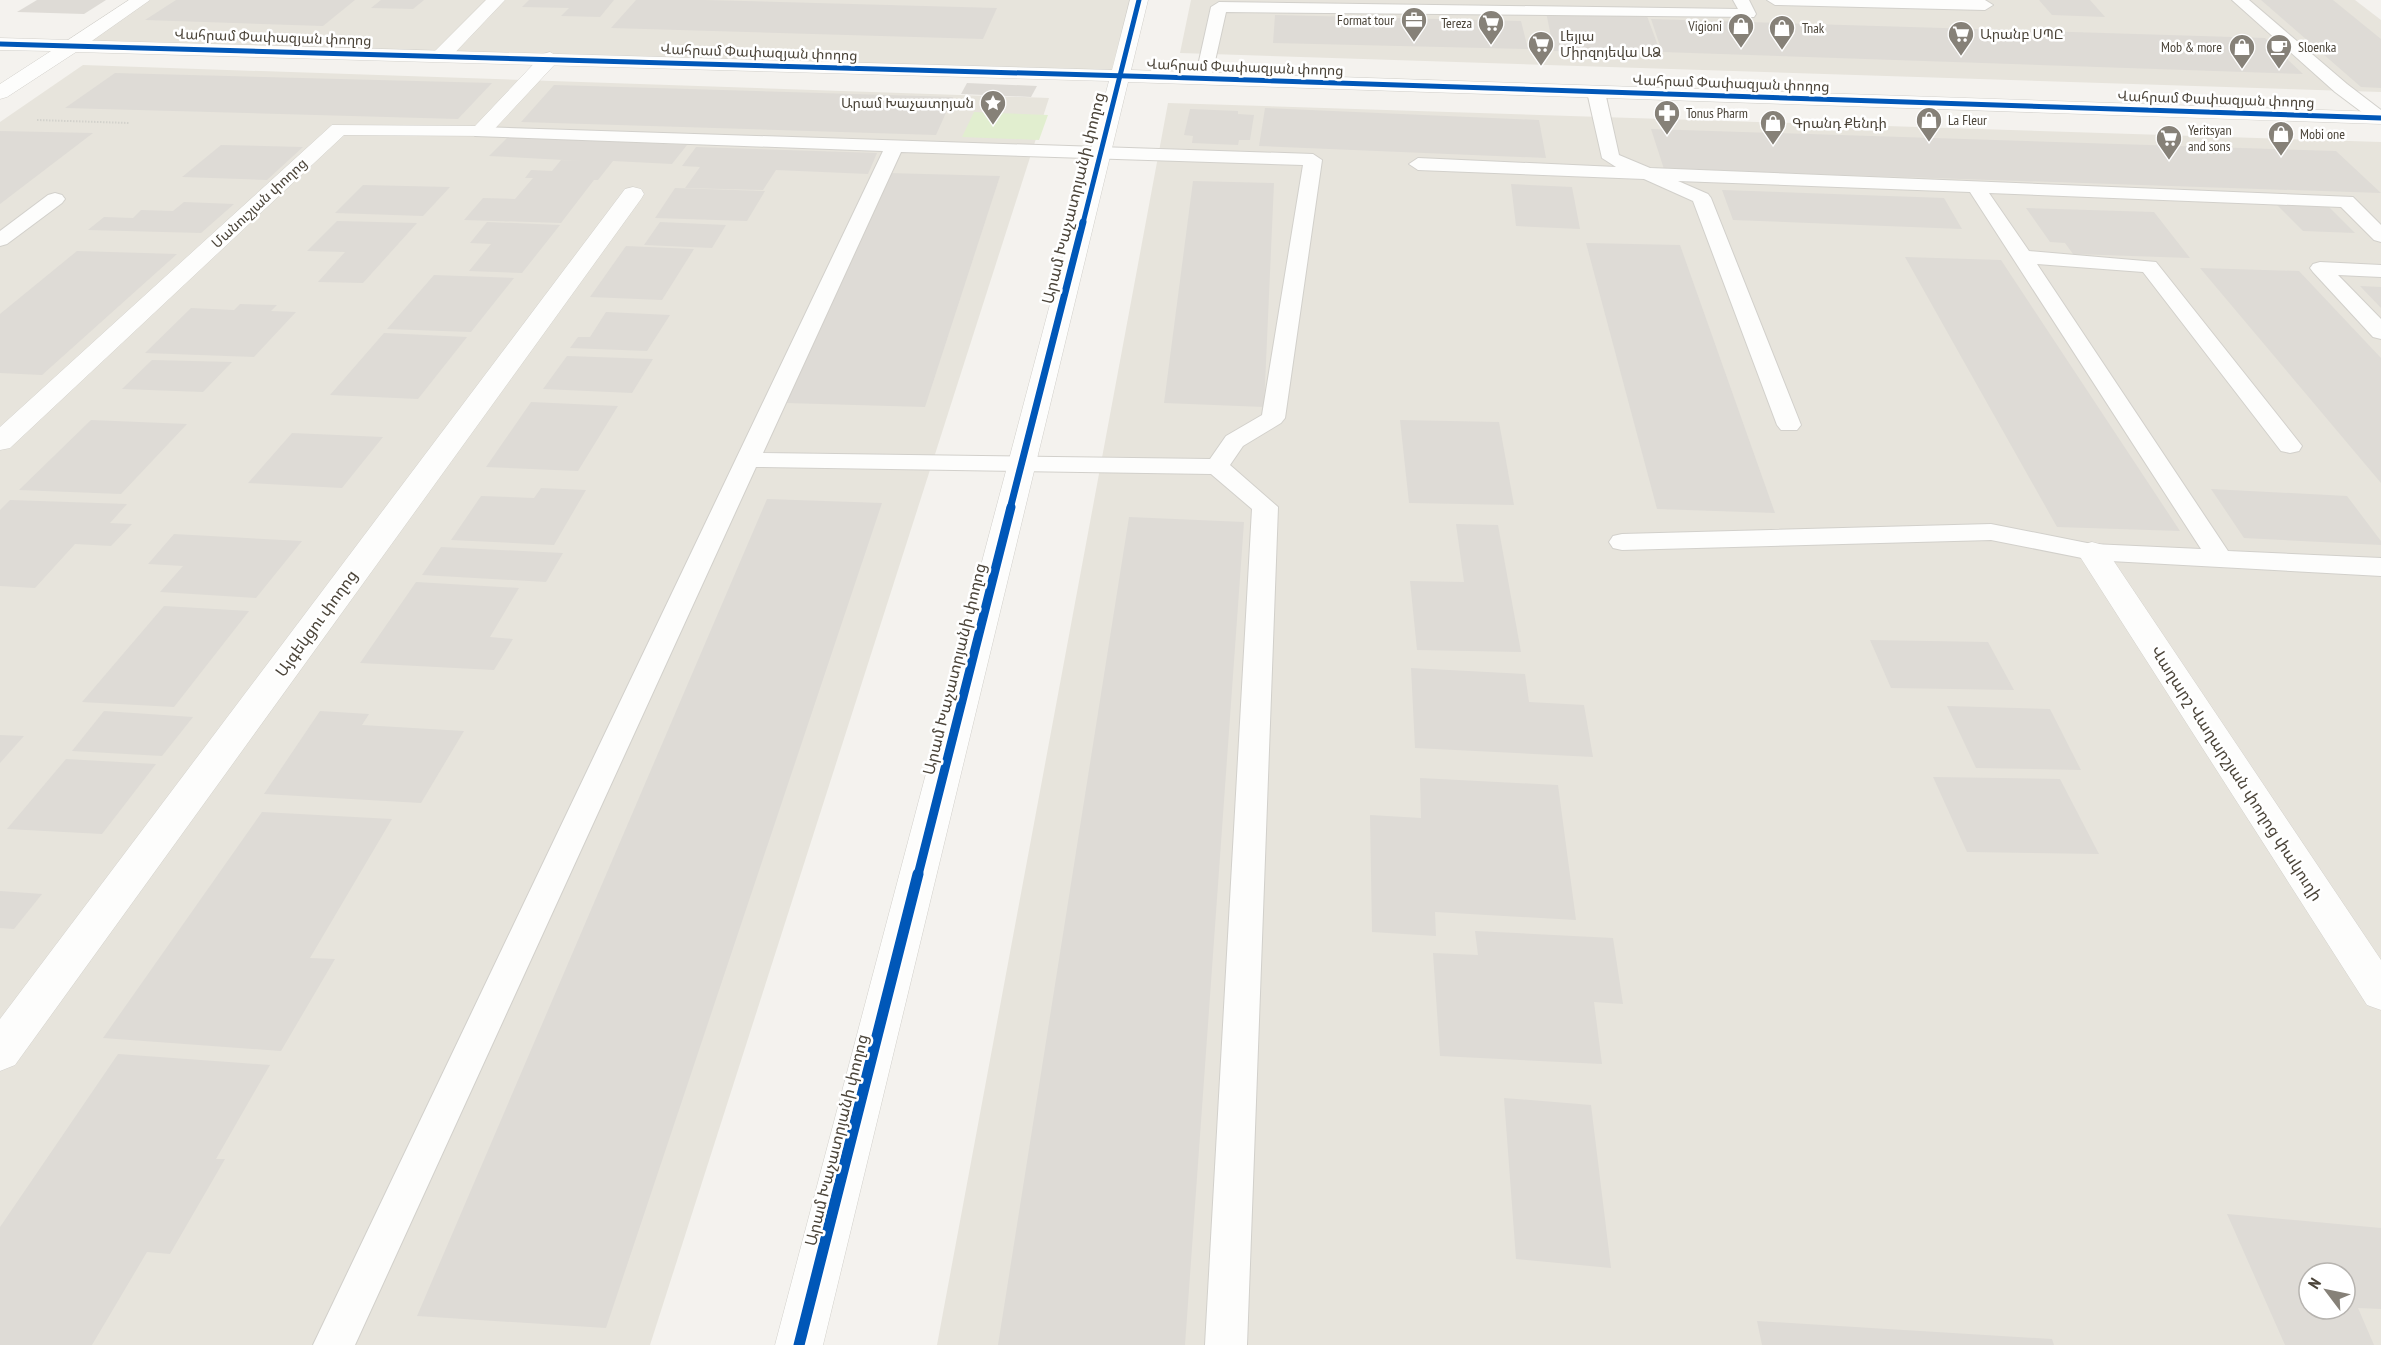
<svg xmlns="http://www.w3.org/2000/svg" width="2381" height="1345" font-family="'PT Sans Narrow','Noto Sans Armenian',sans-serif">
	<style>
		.residential { fill: #e7e4dc; fill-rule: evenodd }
		.green { fill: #e1eecf }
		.building { fill: #dedbd6; fill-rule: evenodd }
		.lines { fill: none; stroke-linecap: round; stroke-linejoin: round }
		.service-casing { stroke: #d2d0cb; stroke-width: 2 }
		.minor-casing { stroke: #d2d0cb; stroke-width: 1 }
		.tertiary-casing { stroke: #d2d0cb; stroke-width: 1 }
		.path { stroke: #d3d2cc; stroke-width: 2; stroke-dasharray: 1.5 1.5; stroke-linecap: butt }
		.service { fill: #fdfdfc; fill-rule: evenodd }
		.minor { fill: #fdfdfc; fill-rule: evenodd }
		.tertiary { fill: #fdfdfc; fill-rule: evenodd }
		.cycleway-far3-casing { stroke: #fff; stroke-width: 8 }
		.cycleway-far2-casing { stroke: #fff; stroke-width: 10 }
		.cycleway-far1-casing { stroke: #fff; stroke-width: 13 }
		.cycleway-casing { stroke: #fff; stroke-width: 15 }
		.cycleway-far3 { stroke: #0057b8; stroke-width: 5 }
		.cycleway-far2 { stroke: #0057b8; stroke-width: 7 }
		.cycleway-far1 { stroke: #0057b8; stroke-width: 9 }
		.cycleway { stroke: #0057b8; stroke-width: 11 }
		.labels { text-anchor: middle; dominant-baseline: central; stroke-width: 5; stroke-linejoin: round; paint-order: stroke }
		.far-poi-label { font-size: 14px; fill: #4b4439; stroke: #fff; text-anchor: start }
		.far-street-label { font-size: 14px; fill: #4b4439; stroke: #fff }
		.street-label { font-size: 16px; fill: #4b4439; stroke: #fff }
	</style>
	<rect width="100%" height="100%" fill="#f4f2ee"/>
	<g class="residential">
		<polygon points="141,0 1139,0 1119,76 72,46"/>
		<polygon points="1191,0 2355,0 2381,20 2381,92 1180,53"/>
		<polygon points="83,65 1049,98 650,1345 0,1345 0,122"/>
		<path d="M1168,103L2381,142V1345H937ZM2309,1273H2345V1309H2309Z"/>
	</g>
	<polygon class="green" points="974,112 1048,115 1039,140 962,137"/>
	<g class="building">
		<polygon points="37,0 106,0 84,14 17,12"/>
		<polygon points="176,0 355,0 323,26 145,20"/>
		<polygon points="381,0 424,0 413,9 371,8"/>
		<polygon points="529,0 614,0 600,17 561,16 569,8 522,7"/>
		<polygon points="636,0 705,0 997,8 983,39 611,28"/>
		<polygon points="2039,0 2090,0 2105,17 2052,15"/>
		<polygon points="2261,0 2333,0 2381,39 2381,88 2361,87"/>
		<polygon points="1546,12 1647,16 1661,54 1554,51"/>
		<polygon points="1275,15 1521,21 1528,49 1273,43"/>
		<polygon points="1651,19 2265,38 2303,74 1662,52"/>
		<polygon points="115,73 492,83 458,119 65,108"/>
		<polygon points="967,83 1037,86 1031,97 961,94"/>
		<polygon points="554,85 953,97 936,135 521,122"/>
		<polygon points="1265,108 1539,120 1546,158 1259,146"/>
		<polygon points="1190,109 1238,111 1238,114 1254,115 1250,140 1239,140 1238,145 1192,143 1193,136 1184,135"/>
		<polygon points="1651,129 2336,151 2381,193 1664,169"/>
		<polygon points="0,131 93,133 0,204"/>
		<polygon points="508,137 687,145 672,164 613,161 598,180 594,180 561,223 464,220 483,198 515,199 533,178 525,178 531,170 552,171 561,160 583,161 489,156"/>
		<polygon points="221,145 303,147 267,180 182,177"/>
		<polygon points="696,147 877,153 868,174 776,170 763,190 685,188 700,167 682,166"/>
		<polygon points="888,173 1000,176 925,407 786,403"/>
		<polygon points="1193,181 1274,183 1264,407 1164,403"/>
		<polygon points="1511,184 1572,187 1580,229 1516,226"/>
		<polygon points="363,185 450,187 423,216 335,213"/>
		<polygon points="675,188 765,191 747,221 655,218"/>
		<polygon points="1722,190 1944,198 1962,229 1733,220"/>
		<polygon points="184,202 234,204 201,233 88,230 104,217 133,218 141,210 173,211"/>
		<polygon points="2277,205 2328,206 2355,233 2303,231"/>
		<polygon points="2026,208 2154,212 2190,258 2073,254 2065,243 2050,242"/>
		<polygon points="337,221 417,223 363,283 318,282 345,252 307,251"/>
		<polygon points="487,222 560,225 522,273 469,271 491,244 470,243"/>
		<polygon points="660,222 726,225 712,248 644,245"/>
		<polygon points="1586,243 1680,245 1775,513 1657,509"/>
		<polygon points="626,246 694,249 662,300 590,297"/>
		<polygon points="77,251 177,254 42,375 0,373 0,314"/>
		<polygon points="1905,257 2001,260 2180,531 2057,527"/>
		<polygon points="2200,268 2299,271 2381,358 2381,483"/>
		<polygon points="434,275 514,278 471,332 387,329"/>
		<polygon points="2360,286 2381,287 2381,308"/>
		<polygon points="240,304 277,305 271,311 296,312 254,357 145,353 191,308 234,310"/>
		<polygon points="606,312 670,315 647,351 570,348 578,337 590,337"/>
		<polygon points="384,333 467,337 418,399 330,395"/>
		<polygon points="567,356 653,359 632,393 543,389"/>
		<polygon points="152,360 232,362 203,392 122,389"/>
		<polygon points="531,402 618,406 578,471 486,467"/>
		<polygon points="91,420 187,424 121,494 19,490"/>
		<polygon points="1400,420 1499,422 1514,505 1409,503"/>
		<polygon points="292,433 383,437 342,488 248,483"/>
		<polygon points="541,488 586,490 554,545 451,540 481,496 534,498"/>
		<polygon points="2211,489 2347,496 2381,541 2381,545 2244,538"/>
		<polygon points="767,499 882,503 606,1328 417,1316"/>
		<polygon points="10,500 127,504 110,523 132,524 111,546 75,544 35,588 0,586 0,510"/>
		<polygon points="1129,517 1244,522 1185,1345 998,1345"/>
		<polygon points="1456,524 1498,525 1521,652 1417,650 1410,581 1464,582"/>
		<polygon points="174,534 302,541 256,598 160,592 183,566 148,564"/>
		<polygon points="441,547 563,553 546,582 422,575"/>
		<polygon points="416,582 519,588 490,637 513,639 494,670 360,663"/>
		<polygon points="164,606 249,611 174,707 82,702"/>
		<polygon points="1870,640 1988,642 2014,690 1891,688"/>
		<polygon points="1411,668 1525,674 1529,702 1584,705 1593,757 1415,748"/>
		<polygon points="1947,706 2050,709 2081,770 1976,768"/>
		<polygon points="104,711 193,717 162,756 72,751"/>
		<polygon points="320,711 369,714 362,725 464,731 421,803 264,794"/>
		<polygon points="0,735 24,736 0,763"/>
		<polygon points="66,759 156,764 102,834 7,829"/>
		<polygon points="1933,777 2060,779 2099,854 1967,852"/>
		<polygon points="1420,778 1558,785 1576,920 1435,912 1436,936 1372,932 1370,815 1421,818"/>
		<polygon points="262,812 392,819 310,958 335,959 281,1051 103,1038"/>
		<polygon points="0,891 42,894 14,929 0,928"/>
		<polygon points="1475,931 1613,938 1623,1004 1594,1002 1602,1064 1440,1056 1433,953 1478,955"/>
		<polygon points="118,1054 270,1065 216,1159 225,1159 170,1254 147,1252 92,1345 0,1345 0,1227"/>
		<polygon points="1504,1098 1591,1105 1611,1268 1516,1259"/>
		<path d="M2227,1214L2381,1228V1309L2358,1308L2374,1345H2285ZM2309,1273H2345V1309H2309Z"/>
		<polygon points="1757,1321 2052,1339 2054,1345 1762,1345"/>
	</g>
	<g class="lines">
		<g class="service-casing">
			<g id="service">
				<polygon points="1733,0 1749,0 1756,14 1754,17 1226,12 1211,79 1203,84 1195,79 1211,7 1219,2 1738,9"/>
				<polygon points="1767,0 1985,0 1993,5 1985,10 1775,5"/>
				<polygon points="2232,0 2249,0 2347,84 2381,110 2381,123 2375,122 2335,92"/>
				<polygon points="1596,87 1605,92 1619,155 1650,168 2353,197 2381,225 2381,242 2374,240 2341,207 1989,193 2029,251 2156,262 2302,446 2299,451 2290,453 2281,451 2143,272 2037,264 2228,551 2381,558 2381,576 2092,560 1991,540 1622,550 1613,548 1609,542 1613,536 1622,534 1991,524 2092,544 2201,549 1970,192 1678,181 1708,194 1711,198 1801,425 1797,430 1781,430 1777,425 1693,201 1644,179 1418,170 1409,164 1418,158 1616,167 1602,158 1587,92"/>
				<path d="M481,127L1313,154L1322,160L1285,418L1281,423L1243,446L1230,465L1278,507L1247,1345H1205L1252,509L1211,474L756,467L355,1345H313L883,151L475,136L472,132ZM901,152L1303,165L1262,415L1226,436L1210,459L763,453Z"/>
				<polygon points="55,193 62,195 65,199 62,203 7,244 0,246 0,231 48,195"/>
				<polygon points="2320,262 2381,265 2381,277 2338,275 2381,319 2381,339 2373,337 2313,272 2310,268 2313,264"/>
			</g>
		</g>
		<g class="minor-casing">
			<g id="minor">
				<polygon points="129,0 150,0 79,50 65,50 63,46 65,42"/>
				<polygon points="486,0 505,0 448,60 434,60 431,56 434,52"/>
				<polygon points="550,52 560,58 557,62 488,136 344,135 10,448 0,450 0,427 332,125 475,126 543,54"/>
				<polygon points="633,187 641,189 644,194 641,199 15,1065 0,1071 0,1019 625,189"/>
				<polygon points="2092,542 2103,545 2381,960 2381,1010 2367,1005 2077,552 2081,545"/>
			</g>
		</g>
		<g class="tertiary-casing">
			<polygon id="tertiary" points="1130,0 1148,0 1131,70 2381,112 2381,124 1128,82 823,1345 775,1345 1109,81 76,52 7,97 0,99 0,84 51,51 0,50 0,38 1112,70"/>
		</g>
		<polyline class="path" points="37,120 129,123"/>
		<use href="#service" class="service"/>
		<use href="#minor" class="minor"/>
		<use href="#tertiary" class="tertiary"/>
		<g class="cycleway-far3-casing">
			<g id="cycleway-far3">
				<polyline points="0,44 1162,77 2381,118"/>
				<polyline points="1083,223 1139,0"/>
			</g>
		</g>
		<g class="cycleway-far2-casing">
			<polyline id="cycleway-far2" points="1010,509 1083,222"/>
		</g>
		<g class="cycleway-far1-casing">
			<polyline id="cycleway-far1" points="918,875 1011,507"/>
		</g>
		<g class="cycleway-casing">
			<polyline id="cycleway" points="799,1345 918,874"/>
		</g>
		<use href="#cycleway-far3" class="cycleway-far3"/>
		<use href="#cycleway-far2" class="cycleway-far2"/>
		<use href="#cycleway-far1" class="cycleway-far1"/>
		<use href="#cycleway" class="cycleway"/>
	</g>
	<defs>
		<g id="office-pin" transform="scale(1.35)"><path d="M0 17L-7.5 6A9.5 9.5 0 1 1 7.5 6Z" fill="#868178" stroke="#fff"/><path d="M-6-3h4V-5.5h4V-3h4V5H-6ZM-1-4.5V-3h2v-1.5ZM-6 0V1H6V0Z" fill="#fff"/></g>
		<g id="supermarket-pin" transform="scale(1.35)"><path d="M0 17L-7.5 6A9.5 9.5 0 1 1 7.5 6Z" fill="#868178" stroke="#fff"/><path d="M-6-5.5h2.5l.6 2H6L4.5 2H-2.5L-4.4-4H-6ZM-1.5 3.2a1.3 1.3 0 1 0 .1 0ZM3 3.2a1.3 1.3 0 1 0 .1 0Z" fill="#fff"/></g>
		<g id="shop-pin" transform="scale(1.35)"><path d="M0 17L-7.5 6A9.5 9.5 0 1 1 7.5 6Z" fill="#868178" stroke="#fff"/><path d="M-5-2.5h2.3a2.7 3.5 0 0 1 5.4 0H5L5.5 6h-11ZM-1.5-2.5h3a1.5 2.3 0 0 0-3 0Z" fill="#fff"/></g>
		<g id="cafe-pin" transform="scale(1.35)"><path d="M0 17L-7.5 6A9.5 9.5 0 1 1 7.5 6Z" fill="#868178" stroke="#fff"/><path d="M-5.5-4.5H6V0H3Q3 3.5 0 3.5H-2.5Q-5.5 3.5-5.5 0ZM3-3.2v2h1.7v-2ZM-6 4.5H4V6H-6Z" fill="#fff"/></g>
		<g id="sight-pin" transform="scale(1.35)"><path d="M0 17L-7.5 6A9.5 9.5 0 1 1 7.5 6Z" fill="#868178" stroke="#fff"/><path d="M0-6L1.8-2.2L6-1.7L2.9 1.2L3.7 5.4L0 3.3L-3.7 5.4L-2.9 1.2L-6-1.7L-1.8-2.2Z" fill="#fff"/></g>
		<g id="pharmacy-pin" transform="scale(1.35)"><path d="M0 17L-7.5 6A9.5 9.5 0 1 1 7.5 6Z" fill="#868178" stroke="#fff"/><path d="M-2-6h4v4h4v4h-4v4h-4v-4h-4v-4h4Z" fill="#fff"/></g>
	</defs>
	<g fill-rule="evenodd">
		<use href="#office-pin" x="1414" y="20"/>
		<use href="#supermarket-pin" x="1491" y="23"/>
		<use href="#shop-pin" x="1741" y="26"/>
		<use href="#shop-pin" x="1782" y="28"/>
		<use href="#supermarket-pin" x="1961" y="34"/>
		<use href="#supermarket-pin" x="1541" y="44"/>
		<use href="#shop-pin" x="2242" y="47"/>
		<use href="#cafe-pin" x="2279" y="47"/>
		<use href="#sight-pin" x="993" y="103"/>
		<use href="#pharmacy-pin" x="1667" y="113"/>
		<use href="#shop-pin" x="1929" y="120"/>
		<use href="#shop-pin" x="1773" y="123"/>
		<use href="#shop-pin" x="2281" y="134"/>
		<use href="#supermarket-pin" x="2169" y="138"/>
	</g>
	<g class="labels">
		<g class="far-poi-label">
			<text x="1394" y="20" text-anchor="end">Format tour</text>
			<text x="1472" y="23" text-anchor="end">Tereza</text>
			<text x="1722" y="26" text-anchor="end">Vigioni</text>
			<text x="1802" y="28">Tnak</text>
			<text x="1980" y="34">Արանբ ՍՊԸ</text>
			<text x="1560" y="36">Լեյլա<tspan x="1560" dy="16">Միրզոյեվա ԱՁ</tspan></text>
			<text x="2222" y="47" text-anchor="end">Mob &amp; more</text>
			<text x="2298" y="47">Sloenka</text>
			<text x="974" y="103" text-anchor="end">Արամ Խաչատրյան</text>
			<text x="1686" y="113">Tonus Pharm</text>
			<text x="1948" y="120">La Fleur</text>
			<text x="1792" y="123">Գրանդ Քենդի</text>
			<text x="2188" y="130">Yeritsyan<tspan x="2188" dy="16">and sons</tspan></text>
			<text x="2300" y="134">Mobi one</text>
		</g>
		<g class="far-street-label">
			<text transform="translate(273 37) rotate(2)">Վահրամ Փափազյան փողոց</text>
			<text transform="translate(759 52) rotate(2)">Վահրամ Փափազյան փողոց</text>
			<text transform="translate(1245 67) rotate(2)">Վահրամ Փափազյան փողոց</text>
			<text transform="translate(1731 83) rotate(2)">Վահրամ Փափազյան փողոց</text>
			<text transform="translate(2216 99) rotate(2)">Վահրամ Փափազյան փողոց</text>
			<text transform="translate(259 203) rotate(-43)">Մանուշյան փողոց</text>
		</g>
		<g class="street-label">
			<text transform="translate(1073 198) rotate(-76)">Արամ Խաչատրյանի փողոց</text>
			<text transform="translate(316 623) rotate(-54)">Այգեկցու փողոց</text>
			<text transform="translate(954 669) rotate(-76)">Արամ Խաչատրյանի փողոց</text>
			<text transform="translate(2237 773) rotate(57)">Վաղարշ Վաղարշյան փողոց փակուղի</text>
			<text transform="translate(836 1140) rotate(-76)">Արամ Խաչատրյանի փողոց</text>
		</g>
	</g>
	<g transform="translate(2327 1291) rotate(302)"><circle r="28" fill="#ffffff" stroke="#b7b4b0" stroke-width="1.5"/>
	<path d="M0-4.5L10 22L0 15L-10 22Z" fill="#868178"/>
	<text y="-9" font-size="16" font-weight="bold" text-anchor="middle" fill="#4b4439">N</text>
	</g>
</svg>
